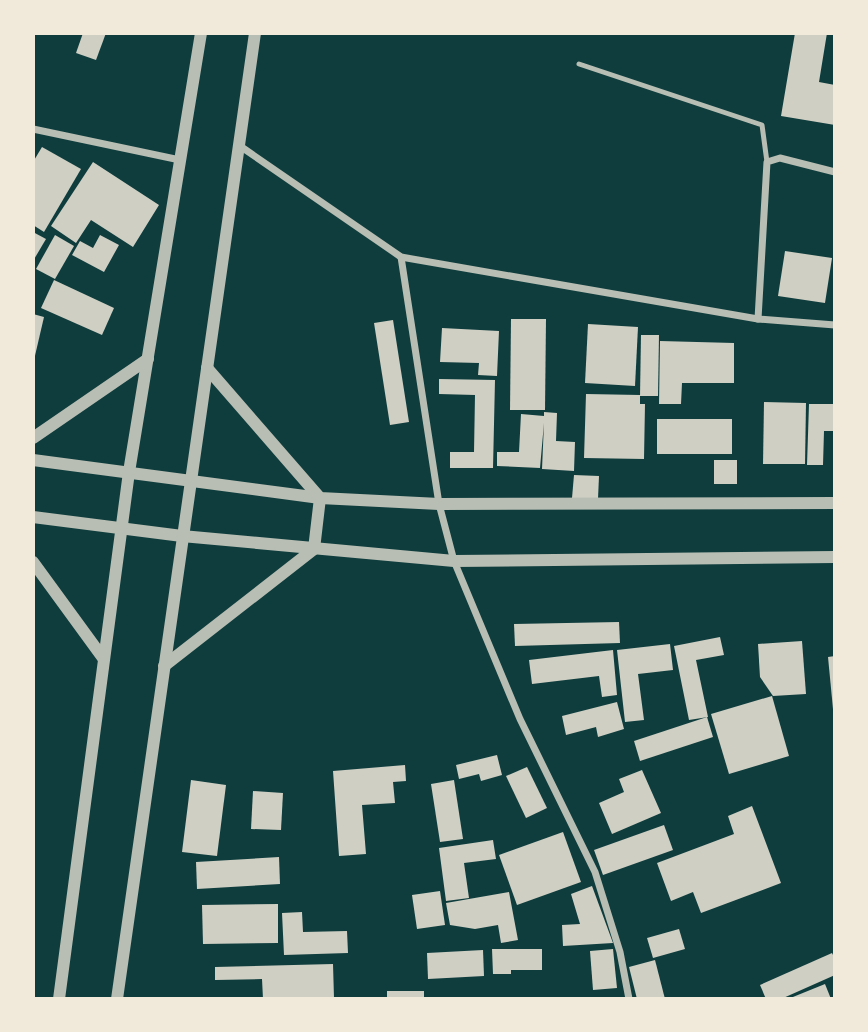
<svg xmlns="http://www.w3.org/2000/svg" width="868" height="1032" font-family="Merriweather,serif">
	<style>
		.building { fill: #cfcfc3 }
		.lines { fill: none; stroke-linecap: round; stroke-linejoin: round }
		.service { stroke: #b8beb3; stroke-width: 5 }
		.minor { stroke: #b8beb3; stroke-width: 7 }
		.tertiary { stroke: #b8beb3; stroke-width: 12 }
	</style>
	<rect width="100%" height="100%" fill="#0f3d3e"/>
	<g class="building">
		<polygon points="83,33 106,33 96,60 76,53"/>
		<polygon points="795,33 827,33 819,82 835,85 835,125 781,116"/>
		<polygon points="42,147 81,169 44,232 33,225 33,162"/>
		<polygon points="93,162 159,205 133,247 91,220 76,243 51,226"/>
		<polygon points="33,232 46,239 33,261"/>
		<polygon points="55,235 74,246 55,279 36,269"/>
		<polygon points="100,235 119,245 104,272 72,255 80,241 93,248"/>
		<polygon points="785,251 832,258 825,303 778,296"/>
		<polygon points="54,280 114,308 102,335 41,308"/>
		<polygon points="33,314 44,317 34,360 33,360"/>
		<polygon points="511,319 546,319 545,410 510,410"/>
		<polygon points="393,320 409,422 390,425 374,323"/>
		<polygon points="588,324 638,327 635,386 585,383"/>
		<polygon points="442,328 499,331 497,376 478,375 479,363 440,362"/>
		<polygon points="641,335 659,335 658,396 640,396"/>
		<polygon points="660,341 734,343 734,383 682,383 681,404 659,404"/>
		<polygon points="439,379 495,380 493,468 450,468 450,452 474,452 475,395 439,394"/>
		<polygon points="586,394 640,395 640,404 645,404 644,459 584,458"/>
		<polygon points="764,402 806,403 805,464 763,464"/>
		<polygon points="809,404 835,404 835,431 824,431 823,465 807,465"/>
		<polygon points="544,412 557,413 556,441 575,442 574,471 542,469 544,423 540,468 497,466 497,452 519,452 521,414 544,416"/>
		<rect x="657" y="419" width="75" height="35"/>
		<rect x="714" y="460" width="23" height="24"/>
		<polygon points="574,475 599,476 598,499 572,498"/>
		<polygon points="619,622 620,643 515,646 514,624"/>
		<polygon points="720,637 724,655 696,660 708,717 689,720 674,646"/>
		<polygon points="802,641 806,694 773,696 760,677 758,644"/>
		<polygon points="670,644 673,670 638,674 644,720 625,722 617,650"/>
		<polygon points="613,650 617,695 602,697 599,676 532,684 529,660"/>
		<polygon points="835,656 835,709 833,709 828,657"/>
		<polygon points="772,696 789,756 729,774 711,714"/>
		<polygon points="617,702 624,729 598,737 596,727 566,735 562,716"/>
		<polygon points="707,717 713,737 640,761 634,741"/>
		<polygon points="497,755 502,775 481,781 479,774 459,779 456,765"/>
		<polygon points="405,765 406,781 393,782 395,803 362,805 366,854 339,856 333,771"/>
		<polygon points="527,767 547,808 526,818 506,776"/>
		<polygon points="642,770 661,813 612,834 599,803 624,792 619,779"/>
		<polygon points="191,780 226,785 217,856 182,852"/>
		<polygon points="454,780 463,839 440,842 431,784"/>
		<polygon points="253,791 283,793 281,830 251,829"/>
		<polygon points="752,806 781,883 701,913 693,892 671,901 657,863 734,834 728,816"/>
		<polygon points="664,825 673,850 603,875 594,850"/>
		<polygon points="563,832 581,882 517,905 499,855"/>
		<polygon points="493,840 496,859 464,863 469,898 446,901 439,848"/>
		<polygon points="279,857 280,884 197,889 196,862"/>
		<polygon points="592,886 613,943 563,946 562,925 580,924 571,894"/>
		<polygon points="440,891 445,925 417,929 412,895"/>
		<polygon points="509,892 518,940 501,943 498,925 475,929 450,925 446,903"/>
		<polygon points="278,904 278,943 203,944 202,905"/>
		<polygon points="302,912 303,932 347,931 348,953 284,955 282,913"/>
		<polygon points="679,929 685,949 653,958 647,938"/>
		<polygon points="492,949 542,949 542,970 511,970 511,974 493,974"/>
		<polygon points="613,949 617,988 593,990 590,951"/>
		<polygon points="483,950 484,976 428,979 427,953"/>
		<polygon points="832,953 835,959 835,975 781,999 766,999 760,985"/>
		<polygon points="655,960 665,999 637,999 629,967"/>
		<polygon points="333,964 334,998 263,999 262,979 215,980 215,967"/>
		<polygon points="825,984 831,999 788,999"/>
		<rect x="387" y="991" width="37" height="8"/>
	</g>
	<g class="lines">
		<polyline class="service" points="579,64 762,125 767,162"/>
		<g class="minor">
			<polyline points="33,129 180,160"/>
			<polyline points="240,146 401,257 758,319 835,325"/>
			<polyline points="401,257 439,504 454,561 520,719 595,872 620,952 629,999"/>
			<polyline points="758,319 767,162 780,158 835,172"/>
		</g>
		<g class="tertiary">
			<polyline points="33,438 148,359"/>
			<polyline points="33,460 320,498 439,504 835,503"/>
			<polyline points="33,517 182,536 454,561 835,557"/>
			<polyline points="33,562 103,658"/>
			<polyline points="164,666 314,549 320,498 207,368"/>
			<polyline points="59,999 129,472 201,33"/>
			<polyline points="117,999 255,33"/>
		</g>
	</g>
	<rect width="868" height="1032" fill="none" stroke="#f1e9da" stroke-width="70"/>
</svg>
